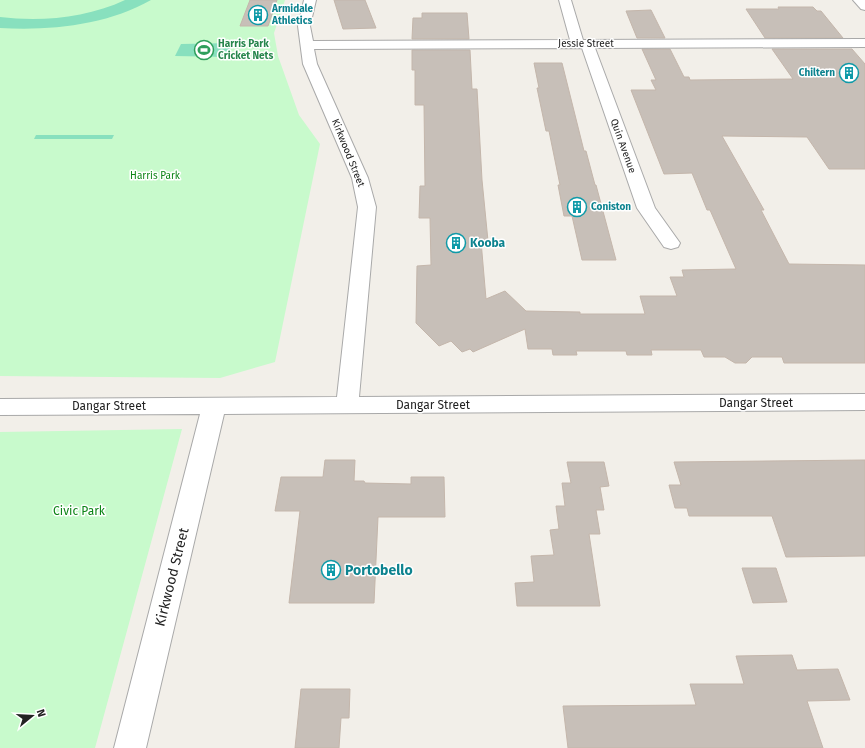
<svg xmlns="http://www.w3.org/2000/svg" width="865" height="748" font-family="'Fira Sans',sans-serif">
	<style>
		.park { fill: #c8facc }
		.pitch { fill: #88e0be }
		.building { fill: #c7bfb8; stroke: #c4b6ab }
		.lines { fill: none; stroke-linecap: round; stroke-linejoin: round }
		.minor-casing { stroke: #a9a9a9; stroke-width: 2 }
		.minor { fill: #fff; fill-rule: evenodd }
		.labels { text-anchor: middle; dominant-baseline: central; stroke-width: 3; stroke-linejoin: round; paint-order: stroke }
		.far-culture-label { font-size: 10px; font-weight: bold; fill: #0d838f; stroke: #fff; text-anchor: start }
		.far-leisure-label { font-size: 10px; font-weight: bold; fill: #27864d; stroke: #fff; text-anchor: start }
		.far-street-label { font-size: 10px; fill: #222; stroke: #fff }
		.far-park-label { font-size: 10px; fill: #0c8416; stroke: #fff }
		.culture-label { font-size: 12px; font-weight: bold; fill: #0d838f; stroke: #fff; text-anchor: start }
		.street-label { font-size: 12px; fill: #222; stroke: #fff }
		.park-label { font-size: 12px; fill: #0c8416; stroke: #fff }
		.near-culture-label { font-size: 14px; font-weight: bold; fill: #0d838f; stroke: #fff; text-anchor: start }
		.near-street-label { font-size: 14px; fill: #222; stroke: #fff }
	</style>
	<rect width="100%" height="100%" fill="#f2efe9"/>
	<g class="park">
		<polygon points="0,0 285,0 274,33 278,56 299,115 320,144 275,362 220,378 0,376"/>
		<polygon points="182,429 95,748 0,748 0,432"/>
	</g>
	<g class="pitch">
		<path d="M125,0H151C107,25 51,31 0,28V17C41,22 87,18 125,0Z"/>
		<polygon points="232,43 227,57 175,56 181,44"/>
		<polygon points="36,135 114,135 112,139 34,139"/>
	</g>
	<g class="building">
		<polygon points="250,0 277,0 268,26 240,26"/>
		<polygon points="334,0 365,0 376,28 343,29"/>
		<polygon points="778,7 813,7 817,11 821,11 843,38 765,38 746,9 779,9"/>
		<polygon points="651,10 665,38 637,38 626,11"/>
		<polygon points="422,13 467,13 469,39 412,39 413,18 422,18"/>
		<polygon points="642,49 670,49 684,77 689,77 690,80 793,79 772,49 852,49 865,64 865,169 829,169 807,137 722,136 764,210 761,210 789,264 865,265 865,363 784,363 782,357 752,357 746,363 735,363 725,357 704,357 701,350 651,350 652,355 627,355 626,351 576,351 577,355 553,355 552,349 528,349 525,329 473,352 470,349 462,352 451,341 439,346 416,323 417,266 431,265 430,218 419,218 420,186 425,186 424,105 415,105 415,70 412,70 412,50 470,50 472,89 477,89 482,180 488,241 481,241 486,299 505,291 526,311 580,312 580,314 645,314 640,296 677,296 670,277 684,277 682,270 736,269 710,210 707,210 692,173 664,174 631,90 656,90 651,80 656,80"/>
		<polygon points="534,63 562,63 584,151 586,151 595,185 596,185 616,260 582,260 572,216 564,216 558,185 560,185 549,131 546,131 537,88 539,88"/>
		<polygon points="325,460 355,460 354,481 364,481 365,483 411,484 411,477 444,477 445,517 378,517 374,603 289,603 300,511 275,511 281,477 323,477"/>
		<polygon points="865,460 865,556 786,557 772,516 689,516 687,508 675,508 669,485 681,485 674,462"/>
		<polygon points="567,462 604,462 609,486 600,487 604,510 596,510 600,534 589,534 600,606 517,606 515,583 534,582 531,556 554,555 550,530 559,529 556,506 565,506 562,483 571,483"/>
		<polygon points="742,568 776,568 787,602 753,603"/>
		<polygon points="792,655 797,670 838,669 850,700 807,701 823,748 568,748 563,706 696,705 690,684 744,684 736,656"/>
		<polygon points="301,689 350,689 349,718 341,718 339,748 295,748"/>
	</g>
	<g class="lines">
		<g class="minor-casing">
			<g id="minor">
				<polygon points="304,0 316,0 310,26 313,41 570,40 559,0 571,0 583,40 865,39 865,47 595,48 655,208 680,243 678,247 671,249 664,247 637,208 582,48 314,49 317,64 368,178 376,207 359,397 865,394 865,410 224,414 146,748 114,748 200,414 0,415 0,399 337,397 358,207 352,178 303,64 298,26"/>
				<polygon points="853,0 865,0 865,10 861,9"/>
			</g>
		</g>
		<use href="#minor" class="minor"/>
	</g>
	<defs>
		<g id="building-ring" transform="scale(1)"><circle r="9.5" fill="#fff" stroke="#0f9aa8" stroke-width="1.5"/><path d="M-4-6H4V6H1V3H-1V6H-4ZM-2.5-4.3h1.7v1.8h-1.7ZM.8-4.3h1.7v1.8H.8ZM-2.5-1h1.7V.8h-1.7ZM.8-1h1.7V.8H.8Z" fill="#0f9aa8"/></g>
		<g id="stadium-ring" transform="scale(1)"><circle r="9.5" fill="#fff" stroke="#2e9e5b" stroke-width="1.5"/><path d="M0-5a6.5 5 0 1 0 0 10a6.5 5 0 1 0 0-10ZM-3.5-1.8h7v3.6h-7Z" fill="#2e9e5b"/></g>
	</defs>
	<g fill-rule="evenodd">
		<use href="#building-ring" x="258" y="15"/>
		<use href="#stadium-ring" x="204" y="50"/>
		<use href="#building-ring" x="849" y="73"/>
		<use href="#building-ring" x="577" y="207"/>
		<use href="#building-ring" x="456" y="243"/>
		<use href="#building-ring" x="331" y="570"/>
	</g>
	<g class="labels">
		<g class="far-culture-label">
			<text x="272" y="9">Armidale<tspan x="272" dy="12">Athletics</tspan></text>
			<text x="835" y="73" text-anchor="end">Chiltern</text>
			<text x="591" y="207">Coniston</text>
		</g>
		<g class="far-leisure-label">
			<text x="218" y="44">Harris Park<tspan x="218" dy="12">Cricket Nets</tspan></text>
		</g>
		<g class="far-street-label">
			<text x="586" y="44">Jessie Street</text>
			<text transform="translate(623 146) rotate(70)">Quin Avenue</text>
			<text transform="translate(348 153) rotate(68)">Kirkwood Street</text>
		</g>
		<g class="far-park-label">
			<text x="155" y="176">Harris Park</text>
		</g>
		<g class="culture-label">
			<text x="470" y="243">Kooba</text>
		</g>
		<g class="street-label">
			<text x="756" y="403">Dangar Street</text>
			<text x="433" y="405">Dangar Street</text>
			<text x="109" y="406">Dangar Street</text>
		</g>
		<g class="park-label">
			<text x="79" y="511">Civic Park</text>
		</g>
		<g class="near-culture-label">
			<text x="345" y="570">Portobello</text>
		</g>
		<g class="near-street-label">
			<text transform="translate(172 577) rotate(-76)">Kirkwood Street</text>
		</g>
	</g>
	<g transform="translate(32 716) rotate(72)" stroke="#ffffff" stroke-width="3" paint-order="stroke">
	<path d="M0-3L7 15L0 10L-7 15Z" fill="#222222"/>
	<text y="-6" font-size="11" font-weight="bold" text-anchor="middle" fill="#222222">N</text>
	</g>
</svg>
